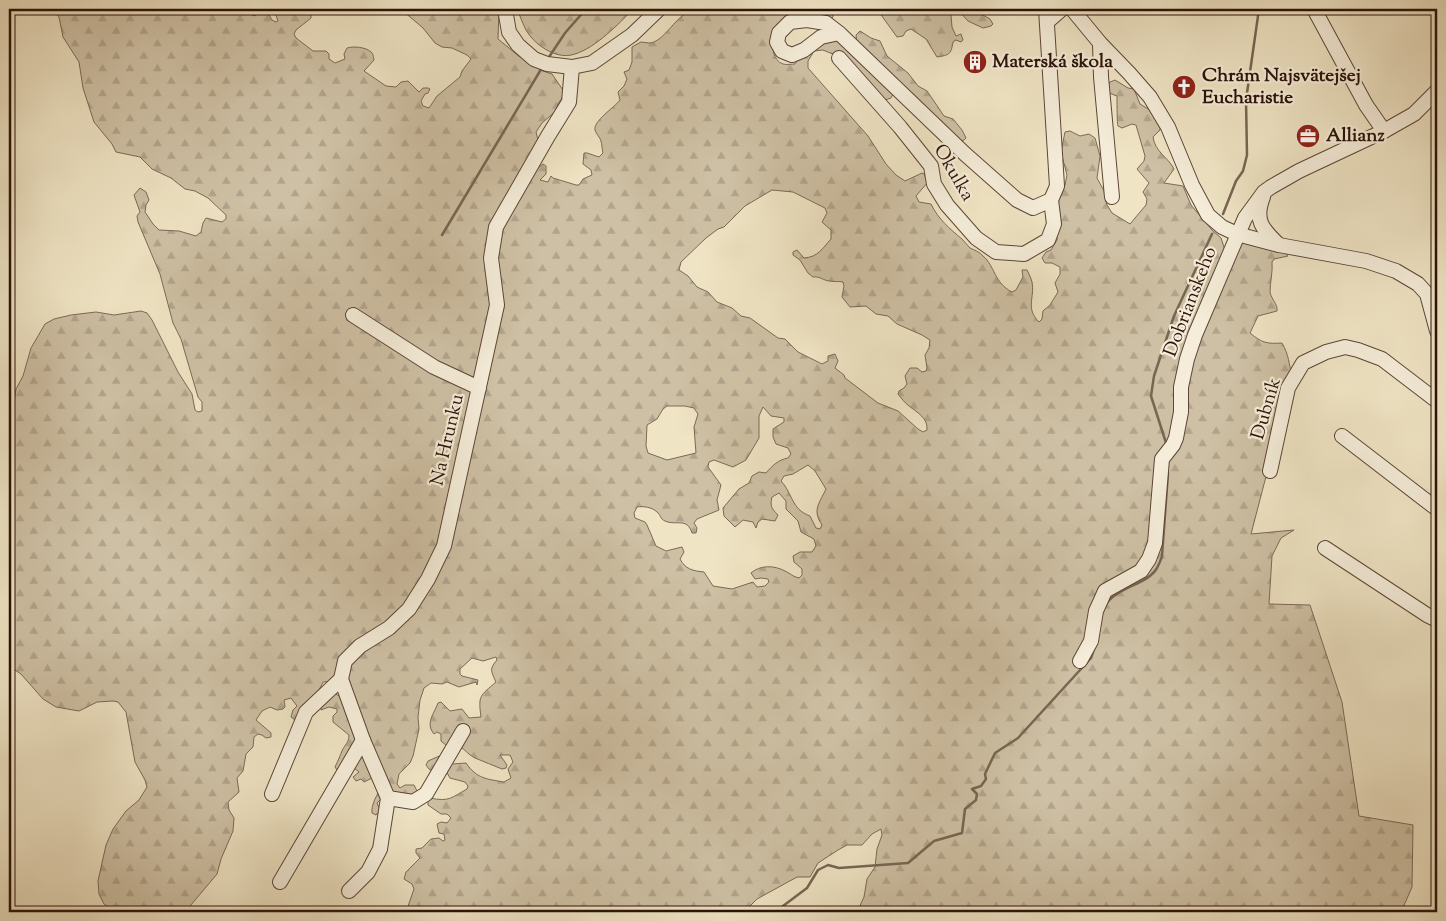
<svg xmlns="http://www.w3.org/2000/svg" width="1446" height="921" font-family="'Sorts Mill Goudy',serif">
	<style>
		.forest { fill: url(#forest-firs); stroke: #7c6956; fill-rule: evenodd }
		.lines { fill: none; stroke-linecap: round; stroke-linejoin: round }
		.stream { stroke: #786552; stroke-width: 2.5 }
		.minor-casing { stroke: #5c4637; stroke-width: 16 }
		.minor { stroke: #f5edd9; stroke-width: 14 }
		.labels { text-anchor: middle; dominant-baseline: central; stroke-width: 4.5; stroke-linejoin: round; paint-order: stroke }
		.poi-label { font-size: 19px; font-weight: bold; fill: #2b1208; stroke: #f5edd9; text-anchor: start }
		.street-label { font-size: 19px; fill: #2b1208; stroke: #f5edd9 }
	</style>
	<defs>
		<pattern id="forest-firs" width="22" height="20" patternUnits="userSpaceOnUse" patternTransform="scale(1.25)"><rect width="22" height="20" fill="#cec0a4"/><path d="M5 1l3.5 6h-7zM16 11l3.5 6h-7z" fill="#b1a48c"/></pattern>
	</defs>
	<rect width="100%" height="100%" fill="#efe4c4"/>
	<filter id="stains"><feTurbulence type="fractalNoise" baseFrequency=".004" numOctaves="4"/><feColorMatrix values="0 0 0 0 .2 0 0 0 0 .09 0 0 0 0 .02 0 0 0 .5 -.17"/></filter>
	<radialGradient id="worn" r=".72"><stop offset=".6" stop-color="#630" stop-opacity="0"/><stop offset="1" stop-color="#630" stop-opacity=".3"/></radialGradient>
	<g class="forest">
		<path d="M53,9H249L252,15L255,16L260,10L267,11L272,20L276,22L278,21L275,12L277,9H311V18L296,30L294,34L296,38L313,51H326L329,54V59L335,63L345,59L344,54L347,48C353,46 366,47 371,52C374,54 373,57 374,60L364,71L386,86L396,87L401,82L408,81L419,92L423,88H428L430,89L428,93L425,94L421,101L423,106L429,108L437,96L460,77L462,71L471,59L467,55L452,48L442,47L435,43L423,28L403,11L397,9H499L498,39L520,57L529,59L540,70L552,74L565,93L558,104L556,111L542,123L536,132L540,148L538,168L543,164L546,166V174L540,180L548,182L551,176L553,178L576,185H579L583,179L592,175L591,170L583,164L584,153H587L599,157L603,153C602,149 602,144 601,141C600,137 596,134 595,130C593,121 615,107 620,100L618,92L624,86L627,79L624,72L629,70L632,62V47L641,42C644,42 646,43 649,43C664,43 677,13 692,11C699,11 706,13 712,13L718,9H832L833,17L829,20L804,19L772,38C773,47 772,60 783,64C786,65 792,64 795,64L802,53L824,35L857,44L856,35L860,31L871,38L880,41L887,56L908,73L918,86L927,91L944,116L953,119L962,130L966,138L964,140L959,142L878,79L893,94L891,98L885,100L835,55L823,50L814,51L808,61V68L868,136L886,164L896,175L905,181L922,173L924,174L928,182L916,196L919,202L931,204C938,219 950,229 962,239C965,242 967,245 970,248C974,250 980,252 983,256C995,266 994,283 1012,292L1016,290L1023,277L1022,270H1027C1029,274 1031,278 1032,282C1035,298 1025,308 1039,322L1042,319L1043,311L1050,305L1058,292L1055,283L1060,274V267L1052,263H1045L1042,258L1046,252L1051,250L1057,240V205L1065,185L1067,175L1061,152L1065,132L1070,131L1080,136L1089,134L1095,138L1100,156L1097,178L1104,191L1107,205L1112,213L1130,224L1146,205L1147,199L1143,192L1149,183L1137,169L1144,161L1145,156L1136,125L1132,124L1122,128C1121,127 1119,127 1118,126C1117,125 1117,100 1117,96L1109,93L1108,83L1115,80L1128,88L1134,89L1140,104L1153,112L1161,125L1160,130L1153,137C1155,152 1168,157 1174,169L1164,183L1183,186L1191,205L1212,230L1221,238L1225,250L1240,241L1278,246L1288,256L1274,259L1272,262C1273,272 1270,282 1270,292C1271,299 1278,304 1277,311L1258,316L1250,333C1262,343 1267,344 1282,343C1289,355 1289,364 1292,377L1251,534L1294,530L1281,538L1272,556L1269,604L1310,605L1342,702L1359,816L1413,825L1412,887L1402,910L1400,912H857L864,897L867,879L875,867L877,849L882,835L881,829L872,834L862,845H847L838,850L818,863L810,877H797L757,899L744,912H406L414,889L412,884L404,879L406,872L420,858L416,853V849L422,848L431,839L439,838L443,841L445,840L444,834L439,833L437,824L441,822L447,823L451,818L447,814H441L428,805V800L430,798C449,802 451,798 467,789L468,786L465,782L450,778L443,766L432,771L429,769L426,765L428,761L444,754L453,764L466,763C477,779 487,779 504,782L511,778L508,769L513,762L510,755H500L507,765L506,768L502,769C493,765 484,762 475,758C462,751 465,744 447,746L441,741V734L437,732L434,734C425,723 434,714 438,703L441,702L450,711L462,709L469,718L481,717C478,695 480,696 496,682C491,671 489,669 497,660L496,657L483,661L472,658L460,669V674L462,676L478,680L477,685L476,682L459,687L447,682L442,684L431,683L424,688L420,700L418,717L419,729L413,756L410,763L399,774L397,784L400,788L405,785H414L421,799L382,798L377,803L380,810L376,815L372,813C371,806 376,796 380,790L374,777L364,782L361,779L356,781L353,777L359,772L354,768L341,771L337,770L335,767C338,761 340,756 342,751C345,744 349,743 349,735L333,722V716L337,712V709L329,707L321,710L322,703L334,693L341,697L351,712L333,681L323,682C316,697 308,710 295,720L291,717L293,710L297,706L291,698L284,700L285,707L283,709L277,710L270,707L262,711L256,720L271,733V737L266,738L262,735L258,734L254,737L253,747L246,754L243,771L237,778L239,792L228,802L229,810L234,818L233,831L221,859L217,874L185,912H119L117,909L110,908L104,904L99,894L98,881L106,845L113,829L126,811L139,800L147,787L145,780L135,762L126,712L118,702L113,701L97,702L79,711L56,707L43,699L21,674L9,666V420L13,409L16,389L23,376L31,348L45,324L54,319L71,315L96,312L114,315L141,311L147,313L152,320L178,372L192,394L195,410L198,412L202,411V402L198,397L181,339L173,323L160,274L138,222L137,216L140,212L134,195L140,188L146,192L149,200L146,205L145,212L153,224L159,230L179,231L196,236L201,232L203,223L206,218L222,222L226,219V215L208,198L195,191L185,189L171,178L152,169L140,157L116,152L112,144L94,122L83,88L79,62L63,37L59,17ZM772,190L793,192L825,208L827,213L822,222L831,230V239C822,249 818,257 804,258L797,250L793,252V255L800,260L808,273L813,277C820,276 824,281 830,281C835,282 838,281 843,282L844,286L842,297L850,307L866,306L876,314L888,316L897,324L922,335L930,340L929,348L925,355L927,368L926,371L922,372L917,368H910L905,376L907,384L904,388L899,391L898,394C901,398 905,403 909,406C918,413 928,418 927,430L923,432L918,429L898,411L878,403L845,378L844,375L835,368L838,361L835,354L828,356V361L822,364L798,352L785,339L778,338L750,318L741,316L732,308L717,302L708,292L697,287L688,276L679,270L681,262L706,238L718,229L724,227L745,206ZM667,406H685L694,408L698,414L694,427L696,453L667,460L648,453L646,446L647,425L657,419L663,409ZM763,407L771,416L784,418V422L773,429V437L776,444L788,448L791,454L788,458C778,460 773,465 766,473L759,472L752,476L749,483L739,489L723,508L724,516L735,527L743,520L753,522L756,528L758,522L762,519L775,521L778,515C771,508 770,506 772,497L779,493L786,501V509L798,521L801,532L814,539L816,546L812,552H800L793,556L794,562L802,569V575L799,578C793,577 790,573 785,571C774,565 760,565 751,573L755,579L761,578L768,579L769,582L765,586L757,587L753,582L732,589L713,586L704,572C693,571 685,569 680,559L684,552L682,547L666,551L656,546L647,525L645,522L635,518L634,513L637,507C643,506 652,507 657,512C661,515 660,519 665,521C676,526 687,517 692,533H696L697,528L694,523L697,519L719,510L717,500L721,485L708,467L709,462L714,460L733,467L746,460L759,438V416ZM808,465L815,471L826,489C819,504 812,510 822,525L820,529L816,528L810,516C791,509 793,494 781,481L784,476L793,474Z"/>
		<path d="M517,9H633C619,24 595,48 575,54C564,58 552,54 542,47C536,43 530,37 526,30C523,24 520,16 517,9Z"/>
		<path d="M878,9H972L990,19L993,24L991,26L983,28L968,21L959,11H955L951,15L952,27L956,36L961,34L963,40L961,42L956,40L953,42C951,55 949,55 937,57L926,39L911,29L906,31L903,36L897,37L879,12Z"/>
	</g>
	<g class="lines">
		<g class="stream">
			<polyline points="547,60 565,33 586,9"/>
			<polyline points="1223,214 1236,181 1243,171 1247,155 1246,100 1259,9"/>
			<polyline points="442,235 543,66"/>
			<polyline points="1167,446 1151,396 1154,376 1174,316 1212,234"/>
			<path d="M1106,604C1119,586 1147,585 1157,568C1159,564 1161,560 1162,556L1168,473"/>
			<polyline points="775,912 807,888 818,870 828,865 839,868 908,863 934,841 962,833 965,809 976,800 977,794 972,789 981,786 986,779 985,774 995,753 1018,738 1091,658 1096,643"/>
		</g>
		<g class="minor-casing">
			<g id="minor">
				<polyline points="505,9 509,32 518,45 534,59 547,64 572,67 592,63 632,35 659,9"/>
				<polyline points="1072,9 1100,43 1129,73 1150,97 1168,127 1192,185 1208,215 1222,227 1237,234 1279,245 1366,261 1396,271 1418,284 1427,294 1437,331"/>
				<polyline points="1314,9 1366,105 1384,131"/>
				<polyline points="1047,22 1062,9"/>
				<polyline points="839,33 821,37 804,50 792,55 782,51 777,42 779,33 790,22 807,20 826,23 839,33 965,154 1017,200 1033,208 1051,200"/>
				<polyline points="1100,43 1101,77 1112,197"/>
				<polyline points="839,58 900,127 931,166 934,184 947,205 976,238 996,252 1024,254 1048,240 1054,224 1051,200 1057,186 1046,9"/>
				<path d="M1263,197C1254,220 1262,229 1279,245"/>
				<polyline points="353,315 434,367 479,388"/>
				<polyline points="1342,436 1437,509"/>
				<polyline points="1270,471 1288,388 1303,363 1326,352 1345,347 1358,350 1382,359 1437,401"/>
				<polyline points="1325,548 1427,615 1437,620"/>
				<polyline points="1080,661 1091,641 1096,611 1105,591 1141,571 1149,559 1155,543 1162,459 1173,445 1176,438 1181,412 1181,387 1187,359 1195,335 1245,218 1264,192 1271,187 1299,171 1384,131 1414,114 1437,91"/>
				<polyline points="272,794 306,712 341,679"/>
				<polyline points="388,798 413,802 426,794 463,731"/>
				<polyline points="280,882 363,740"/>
				<polyline points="349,891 368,872 380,849 388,798 363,740 341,679 345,661 360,646 389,628 409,609 428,579 444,546 497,305 491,258 496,227 548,136 569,102 572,67"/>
			</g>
		</g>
		<use href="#minor" class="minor"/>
	</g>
	<defs>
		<g id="building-disc" transform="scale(1.25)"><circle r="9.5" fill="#8f2418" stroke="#f5edd9"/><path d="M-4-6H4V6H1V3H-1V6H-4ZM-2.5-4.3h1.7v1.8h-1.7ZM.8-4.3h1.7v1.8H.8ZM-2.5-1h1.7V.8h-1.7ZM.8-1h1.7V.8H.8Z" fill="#fff"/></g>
		<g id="church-disc" transform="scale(1.25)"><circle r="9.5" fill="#8f2418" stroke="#f5edd9"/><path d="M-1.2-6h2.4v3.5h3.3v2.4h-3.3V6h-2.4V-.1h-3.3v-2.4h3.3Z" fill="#fff"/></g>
		<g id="office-disc" transform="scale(1.25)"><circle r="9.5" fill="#8f2418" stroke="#f5edd9"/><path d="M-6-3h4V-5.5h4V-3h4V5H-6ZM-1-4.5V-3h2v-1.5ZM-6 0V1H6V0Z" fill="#fff"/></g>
	</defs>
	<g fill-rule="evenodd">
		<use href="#building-disc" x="975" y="62"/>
		<use href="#church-disc" x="1184" y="87"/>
		<use href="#office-disc" x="1308" y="136"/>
	</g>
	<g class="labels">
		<g class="poi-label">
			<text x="992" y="62">Materská škola</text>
			<text x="1202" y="76">Chrám Najsvätejšej<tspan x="1202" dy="22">Eucharistie</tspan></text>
			<text x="1326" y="136">Allianz</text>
		</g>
		<g class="street-label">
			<text transform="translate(953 173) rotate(60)">Okulka</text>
			<text transform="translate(1191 302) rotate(-69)">Dobrianskeho</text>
			<text transform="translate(1267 409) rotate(-74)">Dubník</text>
			<text transform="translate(448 440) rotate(-77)">Na Hrunku</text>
		</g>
	</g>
	<rect width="1446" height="921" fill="none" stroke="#efe4c4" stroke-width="30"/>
	<rect x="10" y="10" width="1426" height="901" fill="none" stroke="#2b1208" stroke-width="2.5"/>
	<rect x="15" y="15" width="1416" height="891" fill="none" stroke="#2b1208"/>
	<rect width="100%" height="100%" filter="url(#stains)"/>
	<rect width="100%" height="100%" fill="url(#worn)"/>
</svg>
